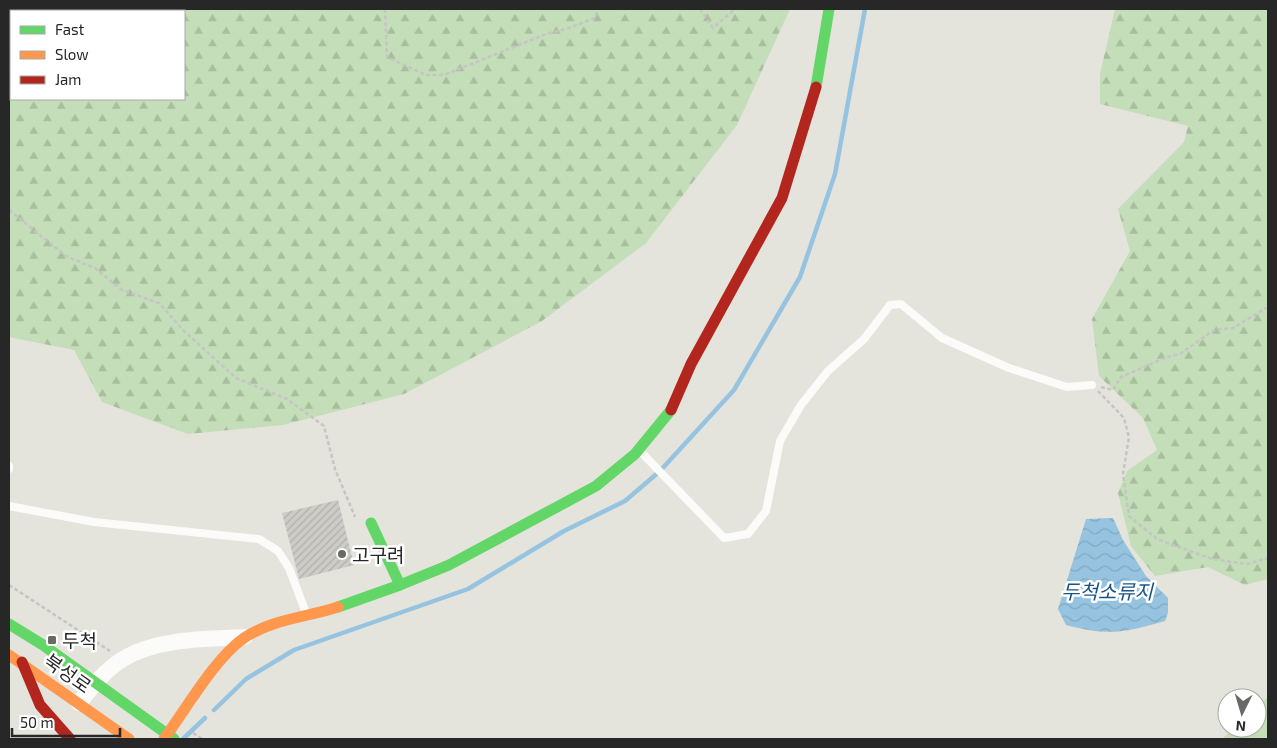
<svg xmlns="http://www.w3.org/2000/svg" width="1277" height="748" font-family="'Exo 2','Noto Sans KR',sans-serif">
	<style>
		.forest { fill: url(#forest-firs); fill-rule: evenodd }
		.water { fill: url(#water-waves) }
		.lines { fill: none; stroke-linecap: round; stroke-linejoin: round }
		.stream { stroke: #96c4e0; stroke-width: 4.5 }
		.building { fill: url(#building-hatch) }
		.path { stroke: #c6c5c4; stroke-width: 2.5; stroke-dasharray: 4 2.5; stroke-linecap: butt }
		.lane { stroke: #fbfbfa; stroke-width: 8 }
		.street { stroke: #fbfbfa; stroke-width: 16 }
		.fast { stroke: #63d668; stroke-width: 11 }
		.slow { stroke: #ff974d; stroke-width: 11 }
		.jam { stroke: #b3261e; stroke-width: 11 }
		.poi-dot { fill: #696966; stroke: #fff; stroke-width: 2 }
		.labels { text-anchor: middle; dominant-baseline: central; stroke-width: 5; stroke-linejoin: round; paint-order: stroke }
		.poi-label { font-size: 19px; fill: #272727; stroke: #fff; text-anchor: start }
		.street-label { font-size: 19px; fill: #272727; stroke: #fff }
		.water-label { font-size: 20px; font-style: italic; fill: #195488; stroke: #fff }
	</style>
	<defs>
		<pattern id="forest-firs" width="22" height="20" patternUnits="userSpaceOnUse" patternTransform="scale(1.25)"><rect width="22" height="20" fill="#c3deb8"/><path d="M5 1l3.5 6h-7zM16 11l3.5 6h-7z" fill="#a8be9e"/></pattern>
		<pattern id="water-waves" width="16" height="10" patternUnits="userSpaceOnUse" patternTransform="scale(1.25)"><rect width="16" height="10" fill="#96c4e0"/><path d="M0 5q4-4 8 0t8 0" fill="none" stroke="#81a8c0"/></pattern>
		<pattern id="building-hatch" width="6" height="6" patternUnits="userSpaceOnUse" patternTransform="scale(1.25)"><rect width="6" height="6" fill="#cdccc7"/><path d="M-1 1l2-2M0 6l6-6M5 7l2-2" fill="none" stroke="#b0afab"/></pattern>
	</defs>
	<rect width="100%" height="100%" fill="#e4e3dc"/>
	<g class="forest">
		<path d="M9,9H790L737,125L646,243L542,321L404,394L283,425L188,434L102,402L74,350L9,337ZM11,11H184V99H11Z"/>
		<polygon points="1115,9 1268,9 1268,579 1245,585 1208,567 1155,576 1131,546 1118,493 1127,471 1157,450 1143,418 1099,376 1092,319 1130,251 1118,209 1184,142 1188,126 1100,104 1100,74"/>
		<polygon points="1268,697 1268,739 1222,739 1234,728 1257,728 1257,707"/>
	</g>
	<path class="water" d="M1113,518L1123,540L1146,576L1168,598V613L1165,621C1123,633 1109,636 1066,625L1058,609L1086,519Z"/>
	<g class="lines">
		<g class="stream">
			<polyline points="214,710 246,679 294,650 468,589 564,531 625,501 660,471 734,390 800,277 835,174 865,9"/>
			<polyline points="183,739 205,718"/>
		</g>
	</g>
	<polygon class="building" points="338,500 354,565 299,579 282,513"/>
	<g class="lines">
		<g class="path">
			<polyline points="385,9 387,57 426,75 444,75 546,34 566,29 595,18 598,9"/>
			<polyline points="700,9 713,28 735,9"/>
			<polyline points="9,210 66,256 95,268 122,290 159,303 185,332 236,378 287,399 324,426 335,469 355,517"/>
			<polyline points="1101,387 1113,390 1121,377 1167,357 1180,354 1214,330 1233,328 1268,307"/>
			<polyline points="1098,391 1124,418 1129,437 1123,474 1129,516 1157,539 1212,559 1247,564 1268,558"/>
			<polyline points="9,585 110,651"/>
			<polyline points="193,733 202,739"/>
		</g>
		<g class="lane">
			<polyline points="640,451 724,538 748,534 766,511 780,441 801,405 828,371 864,339 890,305 901,304 942,338 1009,368 1067,387 1092,385"/>
			<polyline points="9,466 9,469"/>
			<polyline points="9,506 94,522 259,539 278,551 289,568 306,613"/>
		</g>
		<path class="street" d="M79,703C92,687 105,670 123,659C157,638 206,639 245,637"/>
		<g class="fast">
			<polyline points="816,87 829,9"/>
			<polyline points="371,523 400,585 449,565 596,486 635,454 671,410"/>
			<polyline points="338,607 400,585"/>
			<polyline points="9,624 43,645 174,739"/>
		</g>
		<g class="slow">
			<polyline points="9,655 129,739"/>
			<path d="M164,739C186,709 215,658 244,638C272,619 308,617 338,607"/>
		</g>
		<g class="jam">
			<polyline points="671,410 691,364 782,198 816,87"/>
			<polyline points="22,662 40,705 70,739"/>
		</g>
	</g>
	<g class="poi-dot">
		<circle cx="342" cy="554" r="5"/>
		<rect x="47" y="635" width="10" height="10" rx="2.5"/>
	</g>
	<g class="labels">
		<g class="poi-label">
			<text x="352" y="554">고구려</text>
			<text x="62" y="640">두척</text>
		</g>
		<g class="street-label">
			<text transform="translate(68 673) rotate(35)">북성로</text>
		</g>
		<g class="water-label">
			<text x="1107" y="591">두척소류지</text>
		</g>
	</g>
	<rect width="1277" height="748" fill="none" stroke="#272727" stroke-width="20"/>
	<rect x="10" y="10" width="175" height="90" fill="#ffffff" stroke="#a9a9a9"/>
	<rect x="20" y="26" width="25" height="8" fill="#63d668" stroke="#a9a9a9"/>
	<text x="55" y="35" font-size="15" fill="#272727">Fast</text>
	<rect x="20" y="51" width="25" height="8" fill="#ff974d" stroke="#a9a9a9"/>
	<text x="55" y="60" font-size="15" fill="#272727">Slow</text>
	<rect x="20" y="76" width="25" height="8" fill="#b3261e" stroke="#a9a9a9"/>
	<text x="55" y="85" font-size="15" fill="#272727">Jam</text>
	<g transform="translate(1242 713) rotate(185)"><circle r="24" fill="#ffffff" stroke="#a9a9a9"/>
	<path d="M0-4L9 19L0 12L-9 19Z" fill="#696966"/>
	<text y="-8" font-size="14" font-weight="bold" text-anchor="middle" fill="#272727">N</text>
	</g>
	<path d="M12 728v8h108v-8" fill="none" stroke="#272727" stroke-width="2.5"/>
	<text x="20" y="728" font-size="15" fill="#272727" stroke="#ffffff" stroke-width="4" paint-order="stroke">50 m</text>
</svg>
